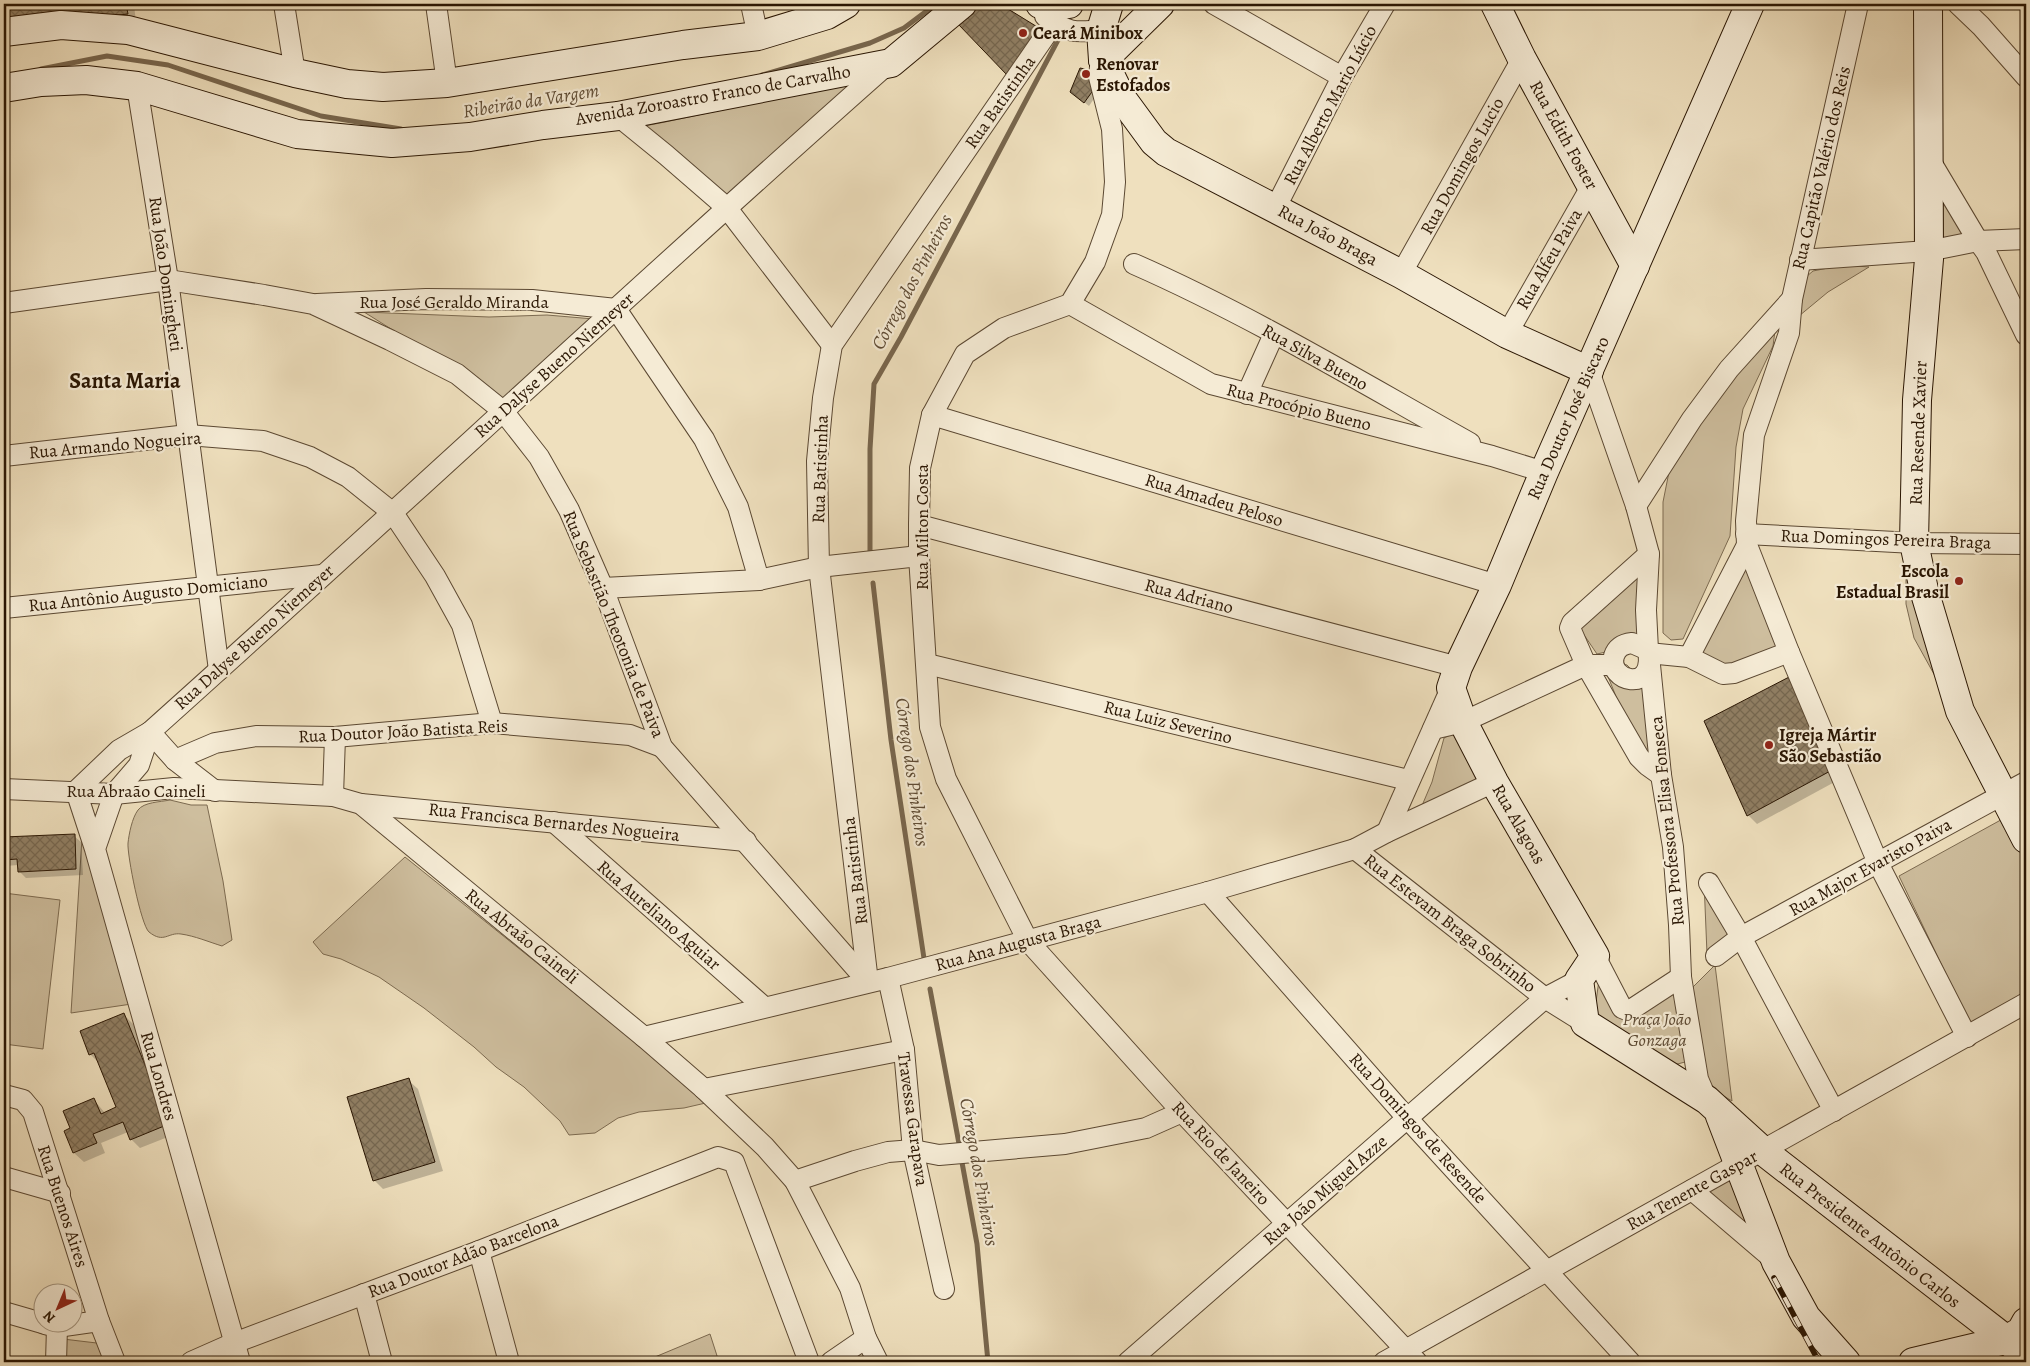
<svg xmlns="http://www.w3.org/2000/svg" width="2030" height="1366" font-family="Alegreya,serif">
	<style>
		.green { fill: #cebe9e; stroke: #7c6a50 }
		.shadow { fill: #0003 }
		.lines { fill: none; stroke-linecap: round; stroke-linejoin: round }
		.stream { stroke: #78664d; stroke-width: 5 }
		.building { fill: url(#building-cross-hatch); stroke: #2a1603 }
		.street-casing { stroke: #5b4832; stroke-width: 22 }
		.secondary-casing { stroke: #2a1603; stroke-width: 30 }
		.street { stroke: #f5ebd5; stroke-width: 20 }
		.secondary { stroke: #f5ebd5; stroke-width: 28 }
		.rail-casing { stroke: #2a1603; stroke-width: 5.5 }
		.rail { stroke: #f5ebd5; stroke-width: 4; stroke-dasharray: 11; stroke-linecap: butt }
		.poi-dot { fill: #8f2418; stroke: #f5ebd5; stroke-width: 2 }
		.labels { text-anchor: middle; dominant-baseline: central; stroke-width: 4.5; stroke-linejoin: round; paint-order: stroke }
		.poi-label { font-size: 18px; font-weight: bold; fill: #2a1603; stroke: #f5ebd5; text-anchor: start }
		.street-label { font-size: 18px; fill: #2a1603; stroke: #f5ebd5 }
		.park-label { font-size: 18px; font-style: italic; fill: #5b4832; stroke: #f5ebd5 }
		.water-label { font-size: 19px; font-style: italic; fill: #5e4b34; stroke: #f5ebd5 }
		.district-label { font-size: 22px; font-weight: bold; fill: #2a1603; stroke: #f5ebd5 }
	</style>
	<defs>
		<pattern id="building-cross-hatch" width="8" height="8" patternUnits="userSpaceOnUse" patternTransform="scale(1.25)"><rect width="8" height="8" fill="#907f64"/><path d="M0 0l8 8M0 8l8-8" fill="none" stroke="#766750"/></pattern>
	</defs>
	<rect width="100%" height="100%" fill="#efe0be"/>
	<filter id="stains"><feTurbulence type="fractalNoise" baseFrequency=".004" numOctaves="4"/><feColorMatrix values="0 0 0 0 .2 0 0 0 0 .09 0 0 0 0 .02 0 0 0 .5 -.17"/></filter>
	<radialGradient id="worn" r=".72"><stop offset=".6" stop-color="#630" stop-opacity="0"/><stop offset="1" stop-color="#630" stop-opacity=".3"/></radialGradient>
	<g class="green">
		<polygon points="864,80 727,197 639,127 665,122"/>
		<polygon points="1930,164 1974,240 1932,246"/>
		<polygon points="1843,265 1869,267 1828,292 1799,316 1800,282 1813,271"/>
		<polygon points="364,312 489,317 547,315 594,319 506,401"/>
		<polygon points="1776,323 1773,346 1743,409 1736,447 1730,536 1683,639 1671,640 1663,633 1663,502 1669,472 1701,415"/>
		<polygon points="1906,551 1961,723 1914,638 1906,604"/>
		<polygon points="1746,554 1784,650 1733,669 1695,654"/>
		<polygon points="1651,564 1649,616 1636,636 1623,648 1597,654 1576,623"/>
		<polygon points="1601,659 1627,665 1639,677 1664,768 1646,757 1621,709"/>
		<polygon points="1458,731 1482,773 1469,785 1418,815 1432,782 1444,738"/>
		<path d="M170,800L191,805H207L223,881L232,940L222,946C209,942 195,936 181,934C168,932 164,944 149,932C141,925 127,855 128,843C129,834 132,818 138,810C144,802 160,802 170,800Z"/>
		<polygon points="2008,816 2026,848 2026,993 1970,1024 1899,876"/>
		<polygon points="82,838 145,1002 71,1013"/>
		<polygon points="405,857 710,1102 684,1108 639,1112 618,1118 595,1133 569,1135 560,1121 524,1087 496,1067 474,1047 424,1008 379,977 341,959 323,954 313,942"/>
		<polygon points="1704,881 1737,938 1707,954"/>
		<polygon points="4,893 60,900 43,1049 4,1044"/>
		<polygon points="1715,965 1732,1101 1712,1089 1705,1080 1693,987"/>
		<polygon points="1599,980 1625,1022 1675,990 1685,1062 1670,1066 1594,1016"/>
		<polygon points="1731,1179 1759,1253 1706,1194"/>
		<polygon points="710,1334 719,1362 643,1362"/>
		<polygon points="63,1339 105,1344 111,1362 65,1362"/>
	</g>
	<g class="shadow">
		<polygon points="9,4 134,4 136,23 11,27"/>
		<polygon points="1093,72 1098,93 1089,106 1076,96"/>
		<polygon points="1793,677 1842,778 1757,824 1748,815"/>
		<polygon points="74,836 81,842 83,875 26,878 19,871 19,865 4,866 4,839"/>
		<polygon points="124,1015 133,1024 178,1133 140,1148 131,1139 128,1132 101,1143 105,1153 84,1162 74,1153 66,1131 71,1129 94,1100 105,1113 117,1108 99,1063 90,1054 81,1032"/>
		<polygon points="408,1080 418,1089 443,1171 383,1189 374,1180"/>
	</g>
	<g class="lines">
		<g class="stream">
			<polyline points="41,69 107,56 168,65 321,116 401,129"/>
			<polyline points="762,75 870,43 904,28 936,4"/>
			<polyline points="870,558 870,449 874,384 901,337 1058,40"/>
			<polyline points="873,583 891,740 925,965"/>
			<polyline points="930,989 960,1149"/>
			<polyline points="961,1157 977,1244 988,1362"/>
		</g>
	</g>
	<g class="building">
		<polygon points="7,4 126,4 128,14 10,27"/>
		<polygon points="978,4 1000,4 1039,28 1007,75 959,25"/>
		<polygon points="1080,68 1094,71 1094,89 1084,103 1070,92"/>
		<polygon points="1793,675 1834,769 1747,816 1704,721"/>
		<polygon points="75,834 76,869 18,872 17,859 4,860 4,837"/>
		<polygon points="124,1013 169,1124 130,1140 123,1122 93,1134 97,1143 73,1153 64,1131 70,1128 63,1111 94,1098 101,1114 116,1107 94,1053 89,1055 80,1031"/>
		<polygon points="409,1078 435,1162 373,1181 347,1097"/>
	</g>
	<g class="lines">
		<g class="street-casing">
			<g id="street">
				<polyline points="284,4 295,73"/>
				<polyline points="436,4 447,83"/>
				<polyline points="751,4 758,36"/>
				<polyline points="1214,4 1342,77"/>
				<polyline points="1858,4 1792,299 1789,333 1754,435 1746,521 1747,545 1789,652 1878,863 1967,1037"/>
				<polyline points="1958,4 1981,26 2026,77"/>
				<path d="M1045,16C1067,33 1075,33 1101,30"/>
				<polyline points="1100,67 1099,77 1112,129 1115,182 1112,215 1095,262 1070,304 1004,328 965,354 932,415 920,468 919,525 919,556 930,727 946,779 1028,941 1182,1112 1417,1362"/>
				<polyline points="137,86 168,280 219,670"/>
				<polyline points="618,116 666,155 726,207 832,345"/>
				<polyline points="1928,157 1978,241 1986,252 2026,335"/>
				<polyline points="1276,207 1342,77 1385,4"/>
				<polyline points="1800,260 1928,251 1978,241 2026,239"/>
				<path d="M1134,264C1250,315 1359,381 1470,443"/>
				<polyline points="1401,274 1522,59"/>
				<polyline points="4,303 168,280 264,295 313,304 390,340 457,374 503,411 539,457 569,510 603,588 662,747 868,982"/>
				<polyline points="317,304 426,299 532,300 616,309 704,439 738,507 759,580"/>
				<polyline points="1070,304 1211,384 1492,456 1544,472"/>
				<polyline points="1507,334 1592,185"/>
				<polyline points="1589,371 1636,506 1649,554 1646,610 1648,650"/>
				<polyline points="1247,394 1274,334"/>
				<polyline points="932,415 1497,585"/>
				<polyline points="4,456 188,435 263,441 310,457 348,477 393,513 435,576 462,625 492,723"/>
				<polyline points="1636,506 1692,419 1729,369 1792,299"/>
				<polyline points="919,525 1458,667"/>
				<polyline points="1746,534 1914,543 2026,544"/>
				<polyline points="1649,554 1572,623 1570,628 1586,665 1639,757 1647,765 1661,775"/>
				<polyline points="603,588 759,580 819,567 919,556"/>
				<polyline points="4,608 322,575"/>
				<path d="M1632,643L1648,650C1656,695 1606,681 1614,656C1617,647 1623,644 1632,643Z"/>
				<polyline points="1648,653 1689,657 1723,674 1734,673 1789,652"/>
				<polyline points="1689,657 1747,545"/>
				<polyline points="927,664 1408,780"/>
				<polyline points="1650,665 1661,775 1673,847 1679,925 1681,977 1698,1079 1707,1100"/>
				<polyline points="1433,729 1463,722 1586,665 1613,665"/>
				<polyline points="175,760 215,743 256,736 335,737 492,723 630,735 662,747"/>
				<polyline points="4,789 114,794 174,788 333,796 361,804 644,1037 704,1089 765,1147 795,1181 850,1288 866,1338 878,1362"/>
				<path d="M215,791L175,760L150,732C398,510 640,283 889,63"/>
				<polyline points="333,796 335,737"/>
				<polyline points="361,804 746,841"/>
				<polyline points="554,822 764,1007"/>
				<polyline points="1387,832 1451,688"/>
				<polyline points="95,849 114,794 139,765 150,732 119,750 76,791 95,849 240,1362"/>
				<polyline points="1355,849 1545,998 1585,1023"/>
				<polyline points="1709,883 1741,937 1834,1111"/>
				<polyline points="1208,892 1407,1118 1630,1362"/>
				<polyline points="1595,956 1622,1008 1629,1011 1681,977"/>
				<polyline points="1716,956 1741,937 2026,782"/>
				<polyline points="888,978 904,1050 913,1150 944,1289"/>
				<polyline points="868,982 819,567 817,461 823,398 832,345 1054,23"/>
				<polyline points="644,1037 888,978 1208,892 1355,849 1387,832 1494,782"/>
				<polyline points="704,1089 904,1050"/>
				<polyline points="4,1095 23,1100 33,1112 99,1321 115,1362"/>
				<polyline points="4,1177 60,1193"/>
				<polyline points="795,1181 855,1161 888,1152 913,1150 939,1155 1065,1144 1146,1128 1182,1112"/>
				<polyline points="1692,1190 1774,1260"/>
				<polyline points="479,1251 509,1362"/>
				<polyline points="364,1294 382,1362"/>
				<polyline points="4,1312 42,1323"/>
				<polyline points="45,1324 57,1327 99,1321"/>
				<polyline points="56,1362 57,1327"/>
				<polyline points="191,1362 234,1343 479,1251 718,1157 734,1162 809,1362"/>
				<polyline points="831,1362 866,1338"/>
				<polyline points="1128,1362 1545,998 1579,980"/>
				<polyline points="1384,1362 2026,1003"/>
			</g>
		</g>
		<g class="secondary-casing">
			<g id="secondary">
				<polyline points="1040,4 1050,7 1069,4"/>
				<polyline points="1109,4 1101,30 1103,60 1121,97 1154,142 1166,152 1401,274 1507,334 1589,371"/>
				<polyline points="1495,4 1522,59 1635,266"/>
				<polyline points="1750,4 1544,472 1497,585 1458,667 1451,688 1463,722 1494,782 1595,956 1579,980 1585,1023 1707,1100 1763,1151 2026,1355"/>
				<polyline points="1928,4 1929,259 1917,400 1914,543 1924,590 1960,711 2026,839"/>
				<polyline points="4,32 61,25 128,30 295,73 347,84 383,87 447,83 683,45 758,36 827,15 846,4"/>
				<polyline points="1103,60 1160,4"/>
				<polyline points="4,88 41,82 86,80 137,86 297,134 392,143 470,137 543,125 618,116 891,63 962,4"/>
				<polyline points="1720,1116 1776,1262 1806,1317 1846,1362"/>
				<polyline points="1913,1362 2006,1340 2021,1331 2026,1322"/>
			</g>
		</g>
		<use href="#street" class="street"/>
		<use href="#secondary" class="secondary"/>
		<g class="rail-casing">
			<polyline id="rail" points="1774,1278 1819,1362"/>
		</g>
		<use href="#rail" class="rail"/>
	</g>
	<g class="poi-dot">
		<circle cx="1023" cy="33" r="5"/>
		<circle cx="1086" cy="74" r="5"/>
		<circle cx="1959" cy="581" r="5"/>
		<circle cx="1769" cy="745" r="5"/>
	</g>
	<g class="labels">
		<g class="poi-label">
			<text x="1033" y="33">Ceará Minibox</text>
			<text x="1096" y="64">Renovar<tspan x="1096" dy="21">Estofados</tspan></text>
			<text x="1949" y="571" text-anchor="end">Escola<tspan x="1949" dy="21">Estadual Brasil</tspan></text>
			<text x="1779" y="735">Igreja Mártir<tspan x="1779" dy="21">São Sebastião</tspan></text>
		</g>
		<g class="street-label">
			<text transform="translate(713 95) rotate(-10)">Avenida Zoroastro Franco de Carvalho</text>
			<text transform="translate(1000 102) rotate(-55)">Rua Batistinha</text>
			<text transform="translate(1330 105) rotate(-62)">Rua Alberto Mario Lúcio</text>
			<text transform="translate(1564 135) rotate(61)">Rua Edith Foster</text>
			<text transform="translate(1462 166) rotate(-61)">Rua Domingos Lucio</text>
			<text transform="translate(1821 168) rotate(-77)">Rua Capitão Valério dos Reis</text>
			<text transform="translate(1328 235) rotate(28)">Rua João Braga</text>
			<text transform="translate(1549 259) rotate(-60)">Rua Alfeu Paiva</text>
			<text transform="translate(166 274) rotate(82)">Rua João Domingheti</text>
			<text x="454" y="302">Rua José Geraldo Miranda</text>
			<text transform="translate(1315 357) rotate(29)">Rua Silva Bueno</text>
			<text transform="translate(554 365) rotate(-42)">Rua Dalyse Bueno Niemeyer</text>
			<text transform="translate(1299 407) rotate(14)">Rua Procópio Bueno</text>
			<text transform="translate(1568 418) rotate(-66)">Rua Doutor José Biscaro</text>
			<text transform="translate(1918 433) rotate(-88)">Rua Resende Xavier</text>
			<text transform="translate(115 445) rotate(-5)">Rua Armando Nogueira</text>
			<text transform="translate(820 469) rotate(-88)">Rua Batistinha</text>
			<text transform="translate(1214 500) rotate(17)">Rua Amadeu Peloso</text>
			<text transform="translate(922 527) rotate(-90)">Rua Milton Costa</text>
			<text transform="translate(1886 539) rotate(2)">Rua Domingos Pereira Braga</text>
			<text transform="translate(148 593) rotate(-6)">Rua Antônio Augusto Domiciano</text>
			<text transform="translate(1189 596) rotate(15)">Rua Adriano</text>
			<text transform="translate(614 624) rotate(68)">Rua Sebastião Theotonia de Paiva</text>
			<text transform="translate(254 637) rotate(-42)">Rua Dalyse Bueno Niemeyer</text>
			<text transform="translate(1168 722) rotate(14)">Rua Luiz Severino</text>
			<text transform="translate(403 731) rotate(-3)">Rua Doutor João Batista Reis</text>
			<text x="136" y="791">Rua Abraão Caineli</text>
			<text transform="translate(1667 821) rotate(-96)">Rua Professora Elisa Fonseca</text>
			<text transform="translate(554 822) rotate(6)">Rua Francisca Bernardes Nogueira</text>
			<text transform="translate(1519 824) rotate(60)">Rua Alagoas</text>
			<text transform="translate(1870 867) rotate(-29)">Rua Major Evaristo Paiva</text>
			<text transform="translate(855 871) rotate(-97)">Rua Batistinha</text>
			<text transform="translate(659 915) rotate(41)">Rua Aureliano Aguiar</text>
			<text transform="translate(1450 923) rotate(38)">Rua Estevam Braga Sobrinho</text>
			<text transform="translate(522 936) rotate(39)">Rua Abraão Caineli</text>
			<text transform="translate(1018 943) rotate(-15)">Rua Ana Augusta Braga</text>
			<text transform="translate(159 1076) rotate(74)">Rua Londres</text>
			<text transform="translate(913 1119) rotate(82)">Travessa Garapava</text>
			<text transform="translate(1418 1128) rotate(48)">Rua Domingos de Resende</text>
			<text transform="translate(1221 1153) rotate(47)">Rua Rio de Janeiro</text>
			<text transform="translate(1325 1190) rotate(-41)">Rua João Miguel Azze</text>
			<text transform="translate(1692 1190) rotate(-29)">Rua Tenente Gaspar</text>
			<text transform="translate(63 1206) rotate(72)">Rua Buenos Aires</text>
			<text transform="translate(1870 1235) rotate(38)">Rua Presidente Antônio Carlos</text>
			<text transform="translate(463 1256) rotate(-21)">Rua Doutor Adão Barcelona</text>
		</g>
		<g class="park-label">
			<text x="1657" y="1019">Praça João<tspan x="1657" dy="21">Gonzaga</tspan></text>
		</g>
		<g class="water-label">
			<text transform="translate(531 101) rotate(-9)">Ribeirão da Vargem</text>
			<text transform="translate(912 282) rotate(-62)">Córrego dos Pinheiros</text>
			<text transform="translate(912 772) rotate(82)">Córrego dos Pinheiros</text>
			<text transform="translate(979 1172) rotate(80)">Córrego dos Pinheiros</text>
		</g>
		<g class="district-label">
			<text x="125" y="381">Santa Maria</text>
		</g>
	</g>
	<rect width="2030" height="1366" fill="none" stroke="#efe0be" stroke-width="20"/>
	<rect x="5" y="5" width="2020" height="1356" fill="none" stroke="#2a1603" stroke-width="2.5"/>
	<rect x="10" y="10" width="2010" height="1346" fill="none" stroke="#2a1603"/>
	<g transform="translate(58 1308) rotate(224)"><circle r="24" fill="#f5ebd5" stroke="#a49681"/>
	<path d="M0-4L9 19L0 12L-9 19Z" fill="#8f2418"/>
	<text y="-8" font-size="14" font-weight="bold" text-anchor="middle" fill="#2a1603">N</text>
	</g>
	<rect width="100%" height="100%" filter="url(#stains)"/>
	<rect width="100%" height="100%" fill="url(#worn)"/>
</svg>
